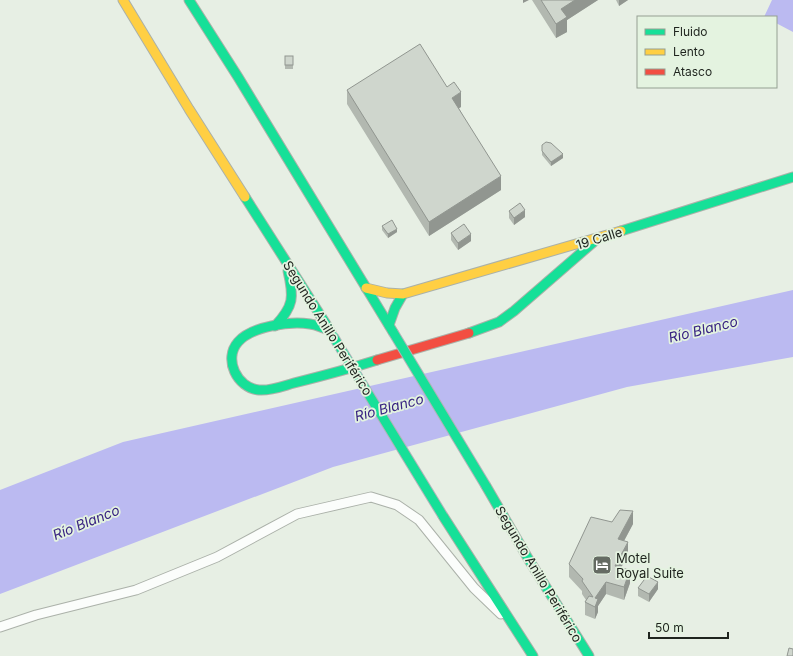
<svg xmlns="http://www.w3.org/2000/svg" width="793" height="656" font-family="Inter,sans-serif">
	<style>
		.water { fill: #bbbaf1 }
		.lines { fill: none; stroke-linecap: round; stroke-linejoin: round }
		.street-casing { stroke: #abb1a9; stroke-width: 11 }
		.fast-casing { stroke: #abb1a9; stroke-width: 11 }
		.slow-casing { stroke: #abb1a9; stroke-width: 11 }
		.jam-casing { stroke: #abb1a9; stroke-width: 11 }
		.street { stroke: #fbfdfb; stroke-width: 9 }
		.fast { stroke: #16e098; stroke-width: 9 }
		.slow { stroke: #ffcf43; stroke-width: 9 }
		.jam { stroke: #f24e42; stroke-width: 9 }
		.fast-bridge-casing { stroke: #afb3b8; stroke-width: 11; stroke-linecap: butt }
		.fast-bridge { stroke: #16e098; stroke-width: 9 }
		.wall { fill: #b2b8b0 }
		.shaded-wall { fill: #919690 }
		.building { fill: #cfd6cd; stroke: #919690 }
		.labels { text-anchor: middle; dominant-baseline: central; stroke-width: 3.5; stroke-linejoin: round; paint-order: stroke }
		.street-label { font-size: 13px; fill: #1f241e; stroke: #e4f3e0 }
		.poi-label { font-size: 13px; fill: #1f241e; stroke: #e4f3e0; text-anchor: start }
		.water-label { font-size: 14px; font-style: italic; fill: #382382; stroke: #e4f3e0 }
	</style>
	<rect width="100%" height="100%" fill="#e7efe4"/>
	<g class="water">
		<polygon points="772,0 793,0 793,32 776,23 776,17 764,17"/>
		<polygon points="793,290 793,357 627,387 333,467 0,594 0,490 123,442"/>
	</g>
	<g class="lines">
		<g class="street-casing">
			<polyline id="street" points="0,627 36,615 136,590 217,557 297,514 371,497 397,505 419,520 474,588 501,614"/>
		</g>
		<g class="fast-casing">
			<g id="fast">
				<polyline points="189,0 238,77 393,332"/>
				<polyline points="245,197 331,332"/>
				<polyline points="621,231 793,177"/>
				<polyline points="389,325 395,308 403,294"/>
				<path d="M275,326C294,306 294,297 288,271"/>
				<path d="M330,331C324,328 317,325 310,324C290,321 252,326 238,342C223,359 237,388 259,390C271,391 283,386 294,383C322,376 349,369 377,360"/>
				<polyline points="469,333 499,322 514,311 597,239"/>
				<polyline points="486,486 529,560 589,656"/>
				<polyline points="443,516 533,656"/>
			</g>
		</g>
		<g class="slow-casing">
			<g id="slow">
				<polyline points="123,0 189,109 245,197"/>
				<polyline points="366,288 387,293 403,294 621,231"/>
			</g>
		</g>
		<g class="jam-casing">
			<polyline id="jam" points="377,360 469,333"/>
		</g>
		<use href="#street" class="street"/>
		<use href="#fast" class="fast"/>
		<use href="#slow" class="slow"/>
		<use href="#jam" class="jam"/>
		<g class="fast-bridge-casing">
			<g id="fast-bridge">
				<polyline points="393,332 486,486"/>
				<polyline points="333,336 443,516"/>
			</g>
		</g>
		<use href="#fast-bridge" class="fast-bridge"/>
	</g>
	<g class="wall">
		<polygon points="532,0 598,0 567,20 567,32 556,38"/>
		<polygon points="616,0 628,0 619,6"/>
		<rect x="285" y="56" width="8" height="13"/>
		<polygon points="347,90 461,107 459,108 501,190 429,236 347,104"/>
		<polygon points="542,151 563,158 551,166 542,155"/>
		<polygon points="509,211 525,217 514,225 509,218"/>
		<polygon points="382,226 397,232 388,238 382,230"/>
		<polygon points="451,233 471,241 458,250 451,240"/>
		<polygon points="612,522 633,524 624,541 628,555 621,568 630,583 624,600 606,594 598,606 598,612 595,619 585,615 585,602 586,600 582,594 582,591 569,577 569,564"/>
		<polygon points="638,588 658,589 649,602 638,596"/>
	</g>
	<g class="shaded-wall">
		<polygon points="523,0 529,0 523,3"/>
		<polygon points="575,0 598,0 567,20 567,32 556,38 556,24 561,9"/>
		<polygon points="619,0 628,0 619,6"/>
		<polygon points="461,92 461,107 452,112 452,98"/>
		<polygon points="563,154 563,158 551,166 551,162"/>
		<polygon points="501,176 501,190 429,236 429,222"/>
		<polygon points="525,210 525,217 514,225 514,218"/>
		<polygon points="397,229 397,232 388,238 388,234"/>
		<polygon points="471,234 471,241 458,250 458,243"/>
		<polygon points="633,511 633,524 618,552 618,539"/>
		<polygon points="628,542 628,555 615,578 615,566"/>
		<polygon points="630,570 630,583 624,600 624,587"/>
		<polygon points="606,582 606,594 598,606 598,612 595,619 595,598"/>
		<polygon points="658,582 658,589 649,602 649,594"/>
	</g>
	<g class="building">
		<polygon points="541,0 575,0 561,9 567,17 556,24"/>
		<polygon points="420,44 447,87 454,82 461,92 452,98 501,176 429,222 347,90"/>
		<rect x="285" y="56" width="8" height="9"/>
		<polygon points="546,142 551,143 563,154 551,162 542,151 542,145"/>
		<polygon points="520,203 525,210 514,218 509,211"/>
		<polygon points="392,220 397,229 388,234 382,226"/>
		<polygon points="464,224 471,234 458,243 451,233"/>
		<polygon points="620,510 633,511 618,539 628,542 615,566 630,570 624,587 606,582 595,598 598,599 595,607 585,602 589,596 593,597 582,581 583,579 569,564 591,517 612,522"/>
		<polygon points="647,576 658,582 649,594 638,588"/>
		<polygon points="789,648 793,649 793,656 787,656"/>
	</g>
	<defs>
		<g id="hotel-square" transform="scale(1)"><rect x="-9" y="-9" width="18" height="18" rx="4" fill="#656b63" stroke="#e4f3e0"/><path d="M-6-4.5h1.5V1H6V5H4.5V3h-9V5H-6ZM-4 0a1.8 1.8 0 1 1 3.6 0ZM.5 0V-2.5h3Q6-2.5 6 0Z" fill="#fff"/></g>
	</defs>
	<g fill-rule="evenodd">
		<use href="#hotel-square" x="602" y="565"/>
	</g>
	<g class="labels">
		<g class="street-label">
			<text transform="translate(599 238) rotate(-17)">19 Calle</text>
			<text transform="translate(328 328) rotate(58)">Segundo Anillo Periférico</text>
			<text transform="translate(539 574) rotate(59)">Segundo Anillo Periférico</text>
		</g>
		<g class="poi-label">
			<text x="616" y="558">Motel<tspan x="616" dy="15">Royal Suite</tspan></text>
		</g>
		<g class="water-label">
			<text transform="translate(703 329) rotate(-14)">Río Blanco</text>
			<text transform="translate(389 407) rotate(-15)">Río Blanco</text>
			<text transform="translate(86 522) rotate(-22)">Río Blanco</text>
		</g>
	</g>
	<rect x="637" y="16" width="140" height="72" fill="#e4f3e0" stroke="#95a092"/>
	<rect x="645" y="29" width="20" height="6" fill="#16e098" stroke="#95a092"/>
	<text x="673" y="36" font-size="12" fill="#1f241e">Fluido</text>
	<rect x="645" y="49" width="20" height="6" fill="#ffcf43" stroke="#95a092"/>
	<text x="673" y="56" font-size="12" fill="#1f241e">Lento</text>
	<rect x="645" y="69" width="20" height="6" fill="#f24e42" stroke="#95a092"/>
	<text x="673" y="76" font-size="12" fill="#1f241e">Atasco</text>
	<path d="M649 632v6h79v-6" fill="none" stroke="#1f241e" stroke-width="2"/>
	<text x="655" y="632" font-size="12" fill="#1f241e" stroke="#e4f3e0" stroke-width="3" paint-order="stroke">50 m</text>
</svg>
